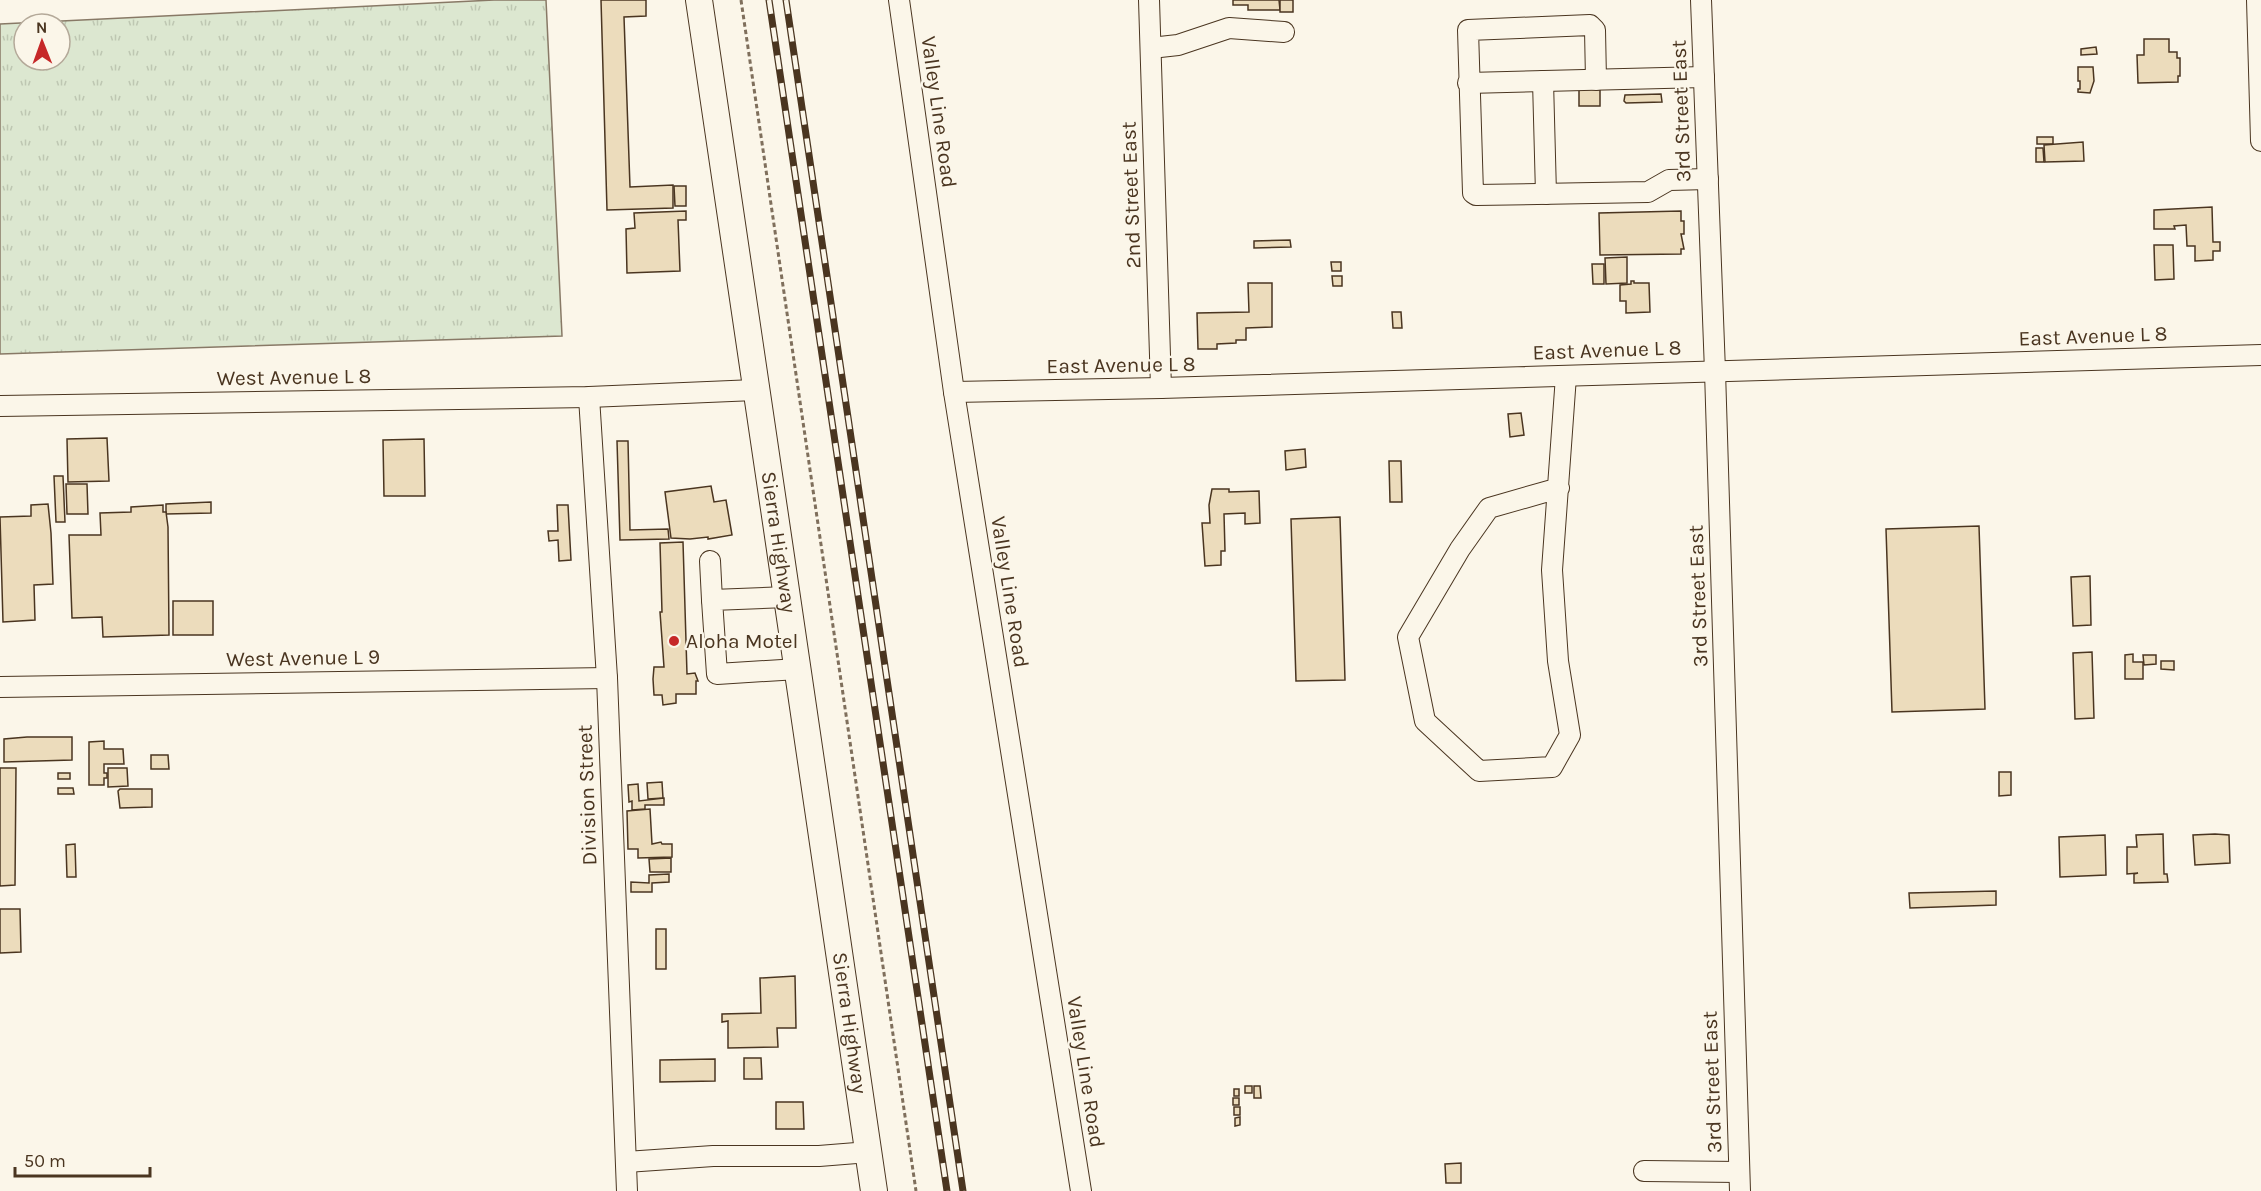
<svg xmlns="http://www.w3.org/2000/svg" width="2261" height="1191" font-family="Karla,sans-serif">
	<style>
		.grass { fill: url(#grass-tufts); stroke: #887966; stroke-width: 1.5; fill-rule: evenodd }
		.building { fill: #ecdcbc; stroke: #4a3520; stroke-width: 1.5 }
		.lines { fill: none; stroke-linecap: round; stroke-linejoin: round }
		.minor-casing { stroke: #4a3520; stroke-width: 22 }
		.major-casing { stroke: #4a3520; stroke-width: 28 }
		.path { stroke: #7f6f5c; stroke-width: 3; stroke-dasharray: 4.5 3; stroke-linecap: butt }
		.minor { stroke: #fbf6e9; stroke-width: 20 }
		.major { stroke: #fbf6e9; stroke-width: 26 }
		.rail-casing { stroke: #4a3520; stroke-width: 7 }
		.rail { stroke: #fbf6e9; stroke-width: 4.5; stroke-dasharray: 14; stroke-linecap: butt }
		.poi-dot { fill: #c62828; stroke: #fbf6e9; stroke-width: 2 }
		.labels { text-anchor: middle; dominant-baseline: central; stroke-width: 4.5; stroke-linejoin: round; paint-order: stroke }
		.street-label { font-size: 21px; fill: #4a3520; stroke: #fbf6e9 }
		.poi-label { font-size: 21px; fill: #4a3520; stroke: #fbf6e9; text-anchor: start }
	</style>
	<defs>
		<pattern id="grass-tufts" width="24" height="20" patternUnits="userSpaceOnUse" patternTransform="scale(1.5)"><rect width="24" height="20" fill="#dce7d0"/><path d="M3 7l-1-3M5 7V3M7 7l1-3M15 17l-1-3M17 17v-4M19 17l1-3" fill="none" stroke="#bec7b2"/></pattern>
	</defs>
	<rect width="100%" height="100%" fill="#fbf6e9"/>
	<path class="grass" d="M494,0H546L562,336L0,354V24ZM24,24H60V60H24Z"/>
	<g class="building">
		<polygon points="601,0 646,0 646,16 624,17 630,187 673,185 673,208 607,210"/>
		<polygon points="1233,0 1279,0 1280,10 1248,10 1248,5 1233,5"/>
		<rect x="1280" y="0" width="13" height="12"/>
		<polygon points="2144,39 2169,39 2169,52 2177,52 2177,58 2180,58 2180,76 2178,76 2178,82 2138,83 2137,55 2144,55"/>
		<polygon points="2096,47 2097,54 2081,55 2081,49"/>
		<polygon points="2078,67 2093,67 2094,81 2090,93 2078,92 2078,89 2080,89 2080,81 2078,81"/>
		<rect x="1579" y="87" width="21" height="19"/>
		<polygon points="1661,94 1662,102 1626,103 1624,101 1625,95"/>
		<rect x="2037" y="137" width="16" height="7"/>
		<polygon points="2083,142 2084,161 2045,162 2044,145"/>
		<polygon points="2036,148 2043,148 2044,162 2036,162"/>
		<polygon points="674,186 686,186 686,206 675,206"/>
		<polygon points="2212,207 2213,242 2220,242 2220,251 2213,251 2213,260 2195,261 2195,246 2187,246 2186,225 2174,226 2175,229 2154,229 2154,210"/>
		<polygon points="686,211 686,220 678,220 680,271 627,273 626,229 635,228 634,213"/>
		<polygon points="1681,211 1681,221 1684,221 1684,234 1681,234 1684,249 1681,249 1681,254 1600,255 1599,213"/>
		<polygon points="1290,240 1291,247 1254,248 1254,241"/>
		<polygon points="2154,245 2173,245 2174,279 2155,280"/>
		<polygon points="1627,257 1627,283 1606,284 1605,258"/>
		<polygon points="1331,262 1341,262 1341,271 1332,271"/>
		<polygon points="1592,264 1604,264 1604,284 1593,284"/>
		<polygon points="1332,276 1342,276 1342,286 1333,286"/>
		<polygon points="1631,281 1634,281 1634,283 1649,283 1650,312 1626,313 1626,301 1620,301 1620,285 1631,284"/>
		<polygon points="1248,283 1272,283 1272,327 1246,328 1246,340 1236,340 1236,343 1217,344 1217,349 1198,349 1197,313 1249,312"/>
		<polygon points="1392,312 1401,312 1402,328 1393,328"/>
		<polygon points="1521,413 1524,435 1510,437 1508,414"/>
		<polygon points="107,438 109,481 68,482 67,439"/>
		<polygon points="424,439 425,496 384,496 383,440"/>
		<polygon points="617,441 628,441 630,530 668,529 669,539 620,540"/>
		<polygon points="1305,449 1306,467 1286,470 1285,451"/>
		<polygon points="1389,461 1401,461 1402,502 1390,502"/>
		<polygon points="54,476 63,476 65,522 56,522"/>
		<polygon points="66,484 87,484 88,514 67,514"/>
		<polygon points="711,486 714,502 726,500 732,535 708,539 708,537 690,539 671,538 665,492"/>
		<polygon points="1212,489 1229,489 1229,492 1259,491 1260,523 1245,524 1245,513 1224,514 1225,551 1221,551 1221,565 1205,566 1202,523 1210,523 1209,505"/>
		<polygon points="211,502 211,513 166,514 166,504"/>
		<polygon points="48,504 51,533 53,584 34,585 35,620 3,622 0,517 31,516 31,505"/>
		<polygon points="163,505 163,512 166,512 168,527 169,635 103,637 102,617 72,618 69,535 101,535 100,513 131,512 131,507"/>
		<polygon points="557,505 568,505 571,560 559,561 558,540 549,541 548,531 558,531"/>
		<polygon points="1340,517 1345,680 1296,681 1291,519"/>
		<polygon points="1979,526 1985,709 1892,712 1886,529"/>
		<polygon points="683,542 687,674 695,673 698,681 696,681 696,694 676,694 676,703 663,705 662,695 654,695 653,679 654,667 664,667 660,612 662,612 660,543"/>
		<polygon points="2090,576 2091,625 2073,626 2071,577"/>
		<rect x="173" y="601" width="40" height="34"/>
		<polygon points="2092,652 2094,718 2075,719 2073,653"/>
		<polygon points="2133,654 2133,662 2143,662 2143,679 2125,679 2125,655"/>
		<polygon points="2143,655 2156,655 2156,664 2144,665"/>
		<polygon points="2161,661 2174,661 2174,670 2161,669"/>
		<polygon points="27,737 72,737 72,760 4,762 4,739"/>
		<polygon points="104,741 104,749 123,749 124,764 104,764 104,773 107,773 107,778 104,778 104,785 89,785 89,742"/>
		<polygon points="151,755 168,755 169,769 151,769"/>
		<polygon points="0,768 16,768 15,885 0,886"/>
		<polygon points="108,768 127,768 128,786 108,787"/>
		<polygon points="1999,772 2011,772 2011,795 1999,796"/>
		<rect x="58" y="773" width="12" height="6"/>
		<polygon points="662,782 663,798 648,799 647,783"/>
		<polygon points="638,784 639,801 664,798 664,805 645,805 645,809 632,810 632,801 629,802 628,785"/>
		<polygon points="58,788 73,788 74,794 58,794"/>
		<polygon points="120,789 152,789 152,807 120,808 118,791"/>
		<polygon points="650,809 652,844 661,842 662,844 672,844 672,857 638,858 638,849 628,849 627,811"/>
		<polygon points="2163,834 2164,874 2167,874 2168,882 2134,883 2134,874 2138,873 2127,874 2127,847 2137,847 2136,835"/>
		<polygon points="2215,834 2229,835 2230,863 2195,865 2193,835"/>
		<polygon points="2105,835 2106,875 2060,877 2059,837"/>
		<polygon points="75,844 76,877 67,877 66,845"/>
		<polygon points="671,858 671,872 650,872 649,859"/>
		<polygon points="669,874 669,882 652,883 652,892 631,892 631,882 649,883 649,875"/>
		<polygon points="1996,891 1996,905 1910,908 1909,893"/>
		<polygon points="0,909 20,909 21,952 0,953"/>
		<rect x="656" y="929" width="10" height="40"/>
		<polygon points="795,976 796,1028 777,1028 778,1047 728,1048 728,1021 722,1022 722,1014 761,1013 760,978"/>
		<polygon points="744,1058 761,1058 762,1079 744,1079"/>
		<polygon points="715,1059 715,1081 660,1082 660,1060"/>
		<rect x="1245" y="1086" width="7" height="7"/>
		<polygon points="1254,1086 1260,1086 1261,1098 1254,1098"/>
		<rect x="1234" y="1089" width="5" height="7"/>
		<rect x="1233" y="1098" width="6" height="7"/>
		<polygon points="776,1102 803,1102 804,1129 776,1129"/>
		<rect x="1234" y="1107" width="6" height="8"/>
		<polygon points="1240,1117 1240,1125 1235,1126 1235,1118"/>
		<polygon points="1461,1163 1461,1183 1446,1183 1445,1164"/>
	</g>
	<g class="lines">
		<g class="minor-casing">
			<g id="minor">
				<polyline points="899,0 954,392 1081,1191"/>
				<polyline points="1149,0 1161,388"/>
				<polyline points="1701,0 1715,371 1740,1191"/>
				<polyline points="2257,0 2261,141"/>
				<polyline points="1151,48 1178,45 1229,28 1284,32"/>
				<polyline points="1596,80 1595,30 1590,25 1468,30 1473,193 1476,195 1648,192 1669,180 1708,179"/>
				<polyline points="1543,81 1546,194"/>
				<polyline points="1468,83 1704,77"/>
				<polyline points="954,392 1161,388 2261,355"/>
				<polyline points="589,397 607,678 627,1191"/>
				<polyline points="0,406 589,397 755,390"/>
				<polyline points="1559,488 1489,508 1460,549 1408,637 1425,721 1479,771 1552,767 1570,735 1558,661 1552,570 1566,376"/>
				<polyline points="710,561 712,600"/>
				<polyline points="787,597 712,600 717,674 798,669"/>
				<polyline points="0,687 607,678"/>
				<polyline points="626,1162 713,1156 819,1156 869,1152"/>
				<polyline points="1644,1171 1739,1172"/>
			</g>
		</g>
		<g class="major-casing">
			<g id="major">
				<path id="s1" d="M699,0C756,397 818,794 874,1191"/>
			</g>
		</g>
		<polyline class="path" points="741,0 916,1191"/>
		<use href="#minor" class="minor"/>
		<use href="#major" class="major"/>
		<g class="rail-casing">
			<g id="rail">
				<polyline points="769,0 947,1191"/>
				<polyline points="786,0 963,1191"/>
			</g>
		</g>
		<use href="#rail" class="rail"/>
	</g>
	<circle class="poi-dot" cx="674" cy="641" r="6"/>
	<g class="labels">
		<g class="street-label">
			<text transform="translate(1681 111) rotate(-92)">3rd Street East</text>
			<text transform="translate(939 112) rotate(82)">Valley Line Road</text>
			<text transform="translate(1131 195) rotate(-92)">2nd Street East</text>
			<text transform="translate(2093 336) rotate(-2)">East Avenue L 8</text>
			<text transform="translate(1607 350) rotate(-2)">East Avenue L 8</text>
			<text transform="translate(1121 365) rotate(-1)">East Avenue L 8</text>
			<text transform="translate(294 377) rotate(-1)">West Avenue L 8</text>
			<text stroke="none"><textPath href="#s1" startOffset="548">Sierra Highway</textPath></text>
			<text transform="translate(1010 592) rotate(81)">Valley Line Road</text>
			<text transform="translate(1698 596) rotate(-92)">3rd Street East</text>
			<text transform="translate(303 658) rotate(-1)">West Avenue L 9</text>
			<text transform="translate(587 795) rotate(-92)">Division Street</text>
			<text stroke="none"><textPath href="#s1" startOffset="1034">Sierra Highway</textPath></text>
			<text transform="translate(1086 1072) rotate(81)">Valley Line Road</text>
			<text transform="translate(1712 1082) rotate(-92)">3rd Street East</text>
		</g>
		<g class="poi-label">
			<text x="686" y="641">Aloha Motel</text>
		</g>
	</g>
	<g transform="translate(42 42) rotate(359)"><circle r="28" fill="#fbf6e9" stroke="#b4a999" stroke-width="1.5"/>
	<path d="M0-4.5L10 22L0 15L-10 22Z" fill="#c62828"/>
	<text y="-9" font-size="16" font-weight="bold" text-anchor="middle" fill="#4a3520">N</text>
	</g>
	<path d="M15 1167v9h135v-9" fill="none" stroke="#4a3520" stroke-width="3"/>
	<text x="24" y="1167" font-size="18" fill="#4a3520" stroke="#fbf6e9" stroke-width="4.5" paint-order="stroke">50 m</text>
</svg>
